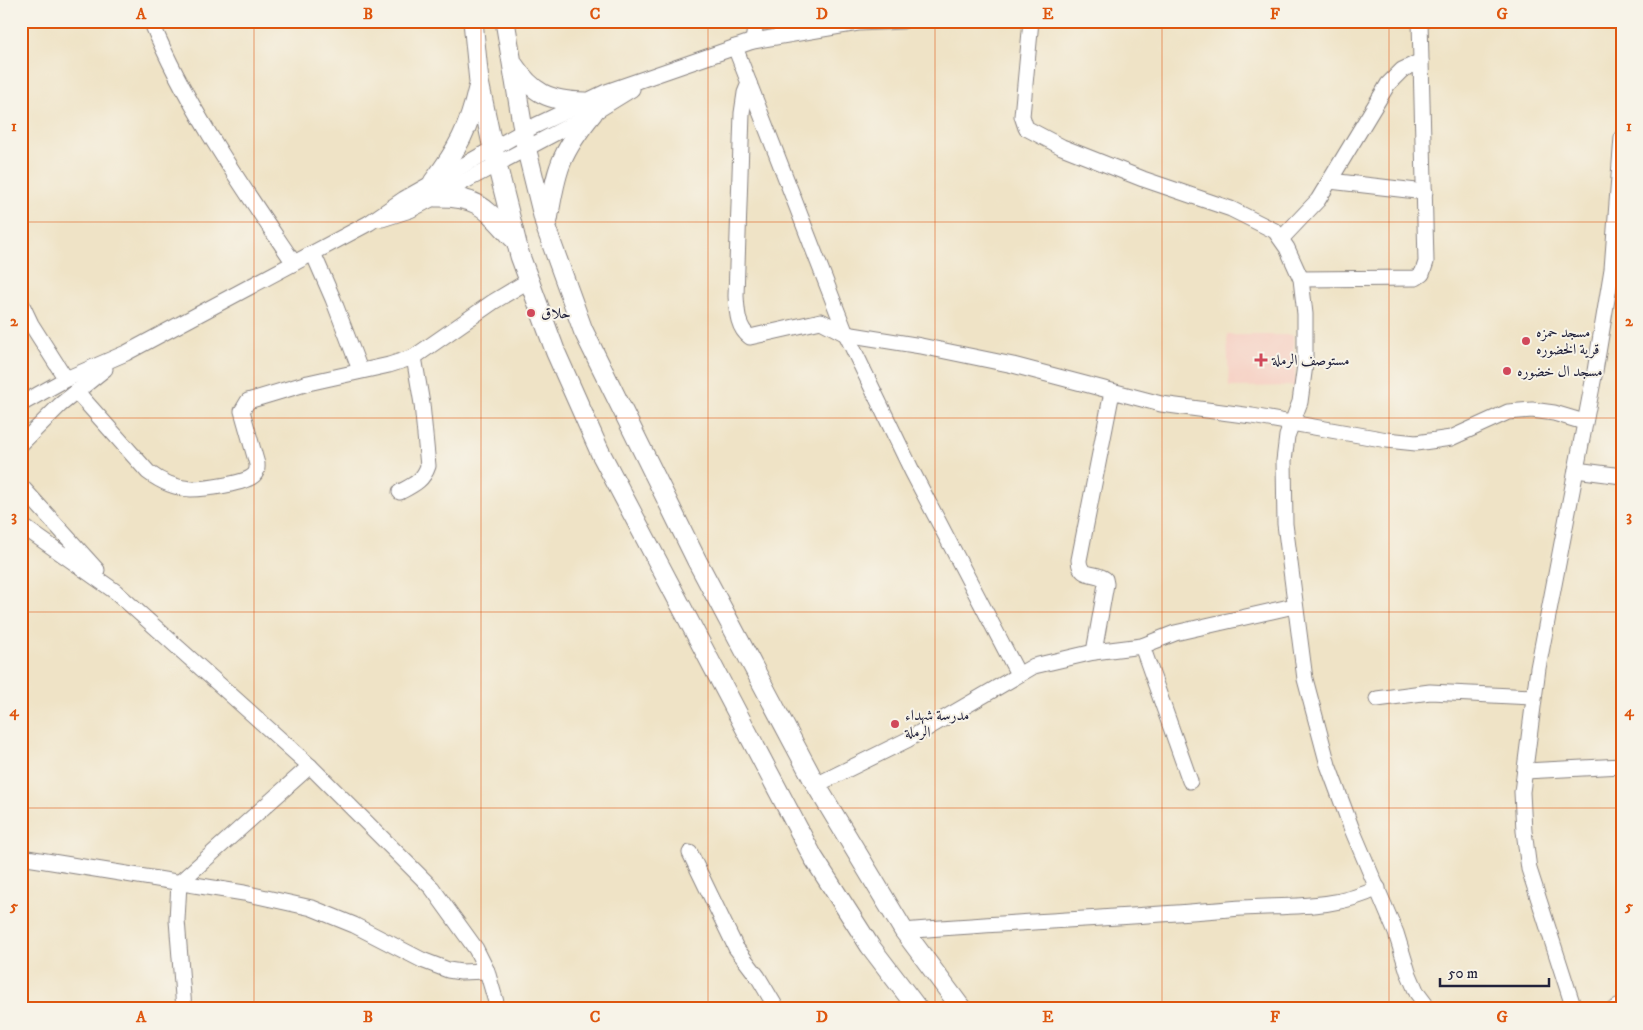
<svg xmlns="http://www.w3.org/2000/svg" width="1643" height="1030" font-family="'IM FELL DW Pica',Amiri,serif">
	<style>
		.built { fill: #f6d1c5 }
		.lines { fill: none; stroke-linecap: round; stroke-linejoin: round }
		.minor-casing { stroke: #888280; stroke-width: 17 }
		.major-casing { stroke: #888280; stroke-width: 21 }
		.minor { stroke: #fff; stroke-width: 15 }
		.major { stroke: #fff; stroke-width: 19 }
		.grid { fill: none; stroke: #de560e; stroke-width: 1; stroke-opacity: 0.55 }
		.poi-dot { fill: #d1495b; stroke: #f7f3e8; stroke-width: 2 }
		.labels { text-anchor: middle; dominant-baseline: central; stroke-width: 4; stroke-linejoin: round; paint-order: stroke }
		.poi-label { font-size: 15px; fill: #22223b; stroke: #f7f3e8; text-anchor: start }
		.neatline { fill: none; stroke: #de560e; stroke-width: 2 }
		.grid-label { font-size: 16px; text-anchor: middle; font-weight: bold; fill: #de560e }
	</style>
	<rect width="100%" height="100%" fill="#f7f3e8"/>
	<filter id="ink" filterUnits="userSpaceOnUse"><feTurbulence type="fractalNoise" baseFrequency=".02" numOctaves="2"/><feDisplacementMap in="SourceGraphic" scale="10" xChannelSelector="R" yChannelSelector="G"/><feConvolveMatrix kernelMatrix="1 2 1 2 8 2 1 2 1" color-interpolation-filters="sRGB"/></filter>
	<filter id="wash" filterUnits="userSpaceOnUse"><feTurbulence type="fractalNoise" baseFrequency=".0096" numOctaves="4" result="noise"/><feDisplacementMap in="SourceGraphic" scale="20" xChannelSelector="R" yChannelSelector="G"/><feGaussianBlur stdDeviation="1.12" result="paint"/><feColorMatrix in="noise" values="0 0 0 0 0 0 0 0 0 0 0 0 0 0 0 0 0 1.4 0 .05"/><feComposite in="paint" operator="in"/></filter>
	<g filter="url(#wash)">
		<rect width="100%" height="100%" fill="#efe3c6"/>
		<polygon class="built" points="1227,335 1293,335 1296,386 1229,387"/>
	</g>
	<g filter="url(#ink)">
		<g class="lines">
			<g class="minor-casing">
				<g id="minor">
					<path d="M151,21C187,108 242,186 294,263"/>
					<polyline points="1031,21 1022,116 1026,128 1062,147 1143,179 1231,209 1275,231 1287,248 1301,279 1305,314 1305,365 1300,402 1287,436 1284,461 1285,524 1305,679 1328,765 1351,827 1396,933 1408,972 1417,993 1429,1009"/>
					<polyline points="753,41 756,21"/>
					<polyline points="735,47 846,334 912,471 1018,674"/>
					<path d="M749,83L745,93L742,113L736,296C737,310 737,328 750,337L821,321L846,334L921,346L1013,365L1161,404L1252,416L1387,440L1416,443L1451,438L1508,412L1532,410L1554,413L1584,422"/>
					<polyline points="1330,181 1425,192"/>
					<polyline points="382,219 410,210 435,197 593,113 632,89"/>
					<polyline points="1282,238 1318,200 1388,84 1402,70 1421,61"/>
					<polyline points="313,253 333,299 360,370"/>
					<polyline points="1301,279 1416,278 1422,274 1426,262 1420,21"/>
					<polyline points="21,303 31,324 66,379"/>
					<path d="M76,391L148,472C160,481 174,488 191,489C204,489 245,484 254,475C258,471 257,468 257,464L242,411L248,401L308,383L389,365L414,357L493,302L528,281"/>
					<polyline points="21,404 66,379 126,353 369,223 404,199 524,131 606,92 753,41 858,23 903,21"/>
					<polyline points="21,444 60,405 105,369"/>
					<polyline points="1576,470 1622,476"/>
					<polyline points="21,486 97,570"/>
					<path d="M400,492C413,485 423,481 428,466L422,404L414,357"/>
					<polyline points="21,525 116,592 310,766 432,888 476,949 487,971 498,1009"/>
					<polyline points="1142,646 1190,781"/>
					<path d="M1094,652L1106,584L1105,579C1094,571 1080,579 1079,560L1112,392"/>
					<polyline points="1377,699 1430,692 1534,697"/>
					<polyline points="1525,771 1622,766"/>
					<polyline points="816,785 907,740 1034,666 1094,652 1142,646 1175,633 1294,606"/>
					<polyline points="690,853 736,948 758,977 777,1009"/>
					<polyline points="21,857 244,893 312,908 354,925 422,960 448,970 461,972 487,971"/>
					<path d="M904,931C1012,922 1121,918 1229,909C1281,904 1330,912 1378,888"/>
					<polyline points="184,1009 177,920 179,883 310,766"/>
					<polyline points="1574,1009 1529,869 1524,831 1522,792 1538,668 1595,371 1612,269 1622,137"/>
					<polyline points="1614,1009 1622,1005"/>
				</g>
			</g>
			<g class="major-casing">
				<g id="major">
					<polyline points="473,21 479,82 493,149 520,256 556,353 600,452 813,857 870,946 918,1009"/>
					<polyline points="505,21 526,147 546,228 583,330 697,561 816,785 904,931 962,1009"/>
					<path d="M513,64C533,94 549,101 585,102"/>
					<path d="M433,182C458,149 469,128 478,88"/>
					<path d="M435,197C479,196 485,208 513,238"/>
					<path d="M548,220C556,170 560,153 593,113"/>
				</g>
			</g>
			<use href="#minor" class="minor"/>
			<use href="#major" class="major"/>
		</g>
	</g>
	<path class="grid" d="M254,21V1009M481,21V1009M708,21V1009M935,21V1009M1162,21V1009M1389,21V1009M21,222H1622M21,418H1622M21,612H1622M21,808H1622"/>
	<g class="poi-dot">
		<circle cx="531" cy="313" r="5"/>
		<circle cx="1526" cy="341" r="5"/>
		<path d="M1258.5 352.5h5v5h5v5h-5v5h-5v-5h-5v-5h5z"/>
		<circle cx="1507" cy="371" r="5"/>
		<circle cx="895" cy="724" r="5"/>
	</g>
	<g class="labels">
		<g class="poi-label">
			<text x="541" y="313">حلاق</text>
			<text x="1536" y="332">مسجد حمزه<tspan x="1536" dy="17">قرية الخضوره</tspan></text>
			<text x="1272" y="360">مستوصف الرملة</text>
			<text x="1517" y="371">مسجد ال خضوره</text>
			<text x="905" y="715">مدرسة شهداء<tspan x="905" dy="17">الرملة</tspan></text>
		</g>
	</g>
	<rect width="1643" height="1030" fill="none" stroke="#f7f3e8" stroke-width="55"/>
	<path d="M1440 978v8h109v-8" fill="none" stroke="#22223b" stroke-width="2.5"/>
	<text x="1448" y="978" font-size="15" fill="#22223b" stroke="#f7f3e8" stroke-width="4" paint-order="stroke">50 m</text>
	<rect x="28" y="28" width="1588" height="974" class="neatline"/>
	<g class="grid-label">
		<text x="141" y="19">A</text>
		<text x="368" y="19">B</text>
		<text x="595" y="19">C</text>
		<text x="822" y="19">D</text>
		<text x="1048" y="19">E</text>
		<text x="1275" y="19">F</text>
		<text x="1502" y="19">G</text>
		<text x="14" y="131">1</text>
		<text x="1629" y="131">1</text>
		<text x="14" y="326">2</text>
		<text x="1629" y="326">2</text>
		<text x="14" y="521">3</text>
		<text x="1629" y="521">3</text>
		<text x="14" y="716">4</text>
		<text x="1629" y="716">4</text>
		<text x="14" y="911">5</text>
		<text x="1629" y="911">5</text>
		<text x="141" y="1022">A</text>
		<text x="368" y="1022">B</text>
		<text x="595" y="1022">C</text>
		<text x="822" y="1022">D</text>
		<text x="1048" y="1022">E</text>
		<text x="1275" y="1022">F</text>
		<text x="1502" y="1022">G</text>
	</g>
</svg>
